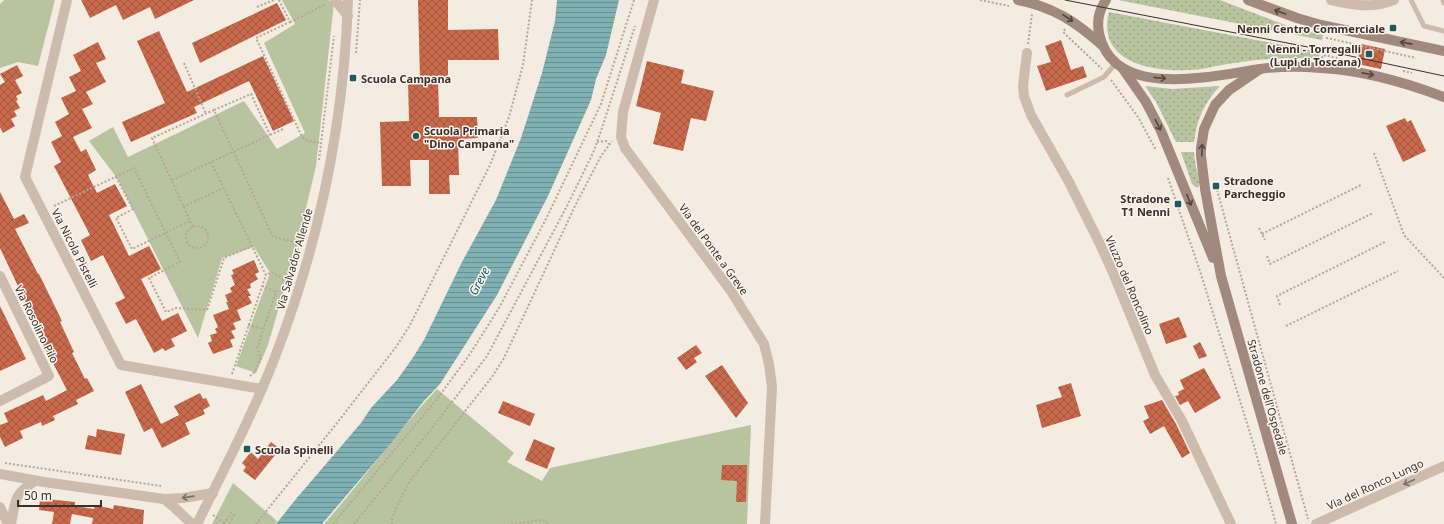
<svg xmlns="http://www.w3.org/2000/svg" width="1444" height="524" font-family="'Noto Sans',sans-serif">
	<style>
		.grass { fill: url(#grass-dots) }
		.park { fill: #b8c4a0 }
		.water { fill: url(#water-rules) }
		.building { fill: url(#building-cross-hatch) }
		.lines { fill: none; stroke-linecap: round; stroke-linejoin: round }
		.path { stroke: #b9a596; stroke-width: 2; stroke-dasharray: 2 2; stroke-linecap: butt }
		.service { stroke: #cdbbac; stroke-width: 5 }
		.minor { stroke: #cdbbac; stroke-width: 10 }
		.secondary { stroke: #a18a7d; stroke-width: 10 }
		.tram { stroke: #3b302b; stroke-width: 1 }
		.oneway { stroke: #544640 }
		.oneway2 { stroke: #7d6f65 }
		.poi-dot { fill: #1f5a5e; stroke: #fbf5ee; stroke-width: 1.5 }
		.labels { text-anchor: middle; dominant-baseline: central; stroke-width: 3; stroke-linejoin: round; paint-order: stroke }
		.poi-label { font-size: 11px; font-weight: bold; fill: #3b302b; stroke: #fbf5ee; text-anchor: start }
		.street-label { font-size: 11px; fill: #3b302b; stroke: #fbf5ee }
		.water-label { font-size: 12px; font-style: italic; fill: #1f5a5e; stroke: #fbf5ee }
	</style>
	<defs>
		<pattern id="grass-dots" width="8" height="8" patternUnits="userSpaceOnUse"><rect width="8" height="8" fill="#b8c4a0"/><path d="M2 2h.1M6 6h.1" fill="none" stroke="#97a083" stroke-width="1.8" stroke-linecap="round"/></pattern>
		<pattern id="water-rules" width="6" height="5" patternUnits="userSpaceOnUse"><rect width="6" height="5" fill="#7fb0b2"/><path d="M0 2.5h6" fill="none" stroke="#699091"/></pattern>
		<pattern id="building-cross-hatch" width="8" height="8" patternUnits="userSpaceOnUse"><rect width="8" height="8" fill="#c8694b"/><path d="M0 0l8 8M0 8l8-8" fill="none" stroke="#a4573f"/></pattern>
	</defs>
	<rect width="100%" height="100%" fill="#f4ebe1"/>
	<g class="grass">
		<polygon points="1118,0 1220,0 1293,28 1323,35 1322,40"/>
		<path d="M1109,12L1320,52L1319,58C1303,58 1286,58 1270,59C1252,60 1234,63 1216,66C1207,68 1198,70 1189,70C1152,72 1096,62 1109,12Z"/>
		<path d="M1145,86L1172,89L1220,86C1204,103 1197,119 1194,142H1176L1156,102Z"/>
		<path d="M1181,152H1194C1194,164 1200,176 1199,186L1197,188L1192,184Z"/>
	</g>
	<g class="park">
		<polygon points="4,0 55,0 38,66 18,62 0,68 0,4"/>
		<polygon points="282,0 328,0 334,3 316,166 298,242 268,345 256,373 236,366 270,273 254,247 222,258 198,338 117,178 89,141 113,127 128,157 244,101 277,149 305,133 264,43 295,24"/>
		<path d="M437,389L514,453L507,462L542,481L550,468L751,425L747,524H324C363,480 397,432 437,389Z"/>
		<polygon points="233,483 277,521 275,524 212,524"/>
	</g>
	<polygon class="water" points="557,0 619,0 606,55 596,79 591,100 548,196 497,295 440,384 423,402 392,442 322,524 276,524 296,499 361,423 371,408 397,380 412,359 424,340 462,262 496,200 521,138 542,73 555,21"/>
	<g class="building">
		<polygon points="81,0 194,0 155,19 150,7 123,20 116,5 90,18"/>
		<polygon points="418,0 448,0 448,30 498,29 499,60 448,60 448,79 438,80 439,117 477,117 478,138 458,139 459,175 449,175 450,194 429,194 429,160 410,160 411,186 382,186 380,122 409,121 408,80 420,79"/>
		<polygon points="277,3 286,20 200,63 192,43"/>
		<polygon points="159,31 187,92 263,56 294,121 273,131 249,81 194,107 197,113 131,142 122,122 165,103 137,41"/>
		<polygon points="1061,40 1071,70 1083,66 1087,77 1046,91 1037,66 1051,62 1045,46"/>
		<polygon points="98,42 106,59 96,63 106,82 86,92 93,104 82,109 92,128 73,137 81,152 86,149 96,170 88,175 97,193 115,184 127,206 109,215 129,256 149,246 161,269 141,279 162,321 178,313 187,331 171,339 175,346 165,351 163,348 154,353 136,319 126,324 115,303 125,298 103,255 91,261 81,240 90,235 54,166 61,162 51,142 62,136 55,122 69,114 61,98 76,91 69,77 81,71 73,55"/>
		<polygon points="1361,44 1385,49 1381,69 1357,64"/>
		<polygon points="647,61 684,70 681,83 714,91 706,121 691,118 683,151 653,144 661,113 636,106"/>
		<polygon points="17,65 23,76 15,80 22,93 16,96 18,100 16,101 20,108 14,111 17,116 11,119 15,126 3,133 0,127 0,85 5,82 0,74"/>
		<polygon points="1405,118 1407,122 1411,120 1426,151 1403,162 1386,126"/>
		<polygon points="0,192 14,219 24,214 29,223 15,229 38,274 39,274 62,321 60,322 74,352 72,353 85,379 87,378 94,391 76,400 78,404 53,416 55,420 42,426 41,422 20,431 23,438 5,447 0,437 0,425 8,422 4,413 43,395 46,401 67,390 42,342 44,341 0,248"/>
		<polygon points="254,260 259,272 255,274 258,279 250,284 251,288 247,289 251,296 248,296 252,303 237,310 241,320 233,323 236,329 231,331 235,338 230,340 233,347 213,354 208,343 212,341 210,335 217,333 215,329 218,327 213,315 229,309 226,302 228,302 225,295 232,292 230,288 235,285 231,275 234,274 232,270"/>
		<polygon points="0,306 26,359 0,371"/>
		<polygon points="1179,317 1187,337 1166,344 1159,324"/>
		<polygon points="1200,342 1207,356 1199,359 1193,346"/>
		<polygon points="696,345 702,353 694,358 697,362 686,370 677,358"/>
		<polygon points="722,365 748,403 736,418 705,376"/>
		<polygon points="1204,368 1221,398 1195,413 1188,401 1180,405 1175,396 1179,395 1178,392 1184,389 1180,380"/>
		<polygon points="1071,383 1081,416 1042,428 1036,405 1062,397 1058,387"/>
		<polygon points="141,384 161,424 179,415 174,406 200,393 203,399 206,398 210,406 203,410 205,414 185,423 190,434 162,448 152,428 144,432 125,392"/>
		<polygon points="1162,400 1176,424 1190,453 1182,458 1164,426 1150,434 1143,421 1149,418 1144,406"/>
		<polygon points="503,401 535,414 530,426 498,413"/>
		<polygon points="97,429 125,434 121,455 85,449 88,435 96,437"/>
		<polygon points="534,439 555,448 547,469 525,460"/>
		<polygon points="271,442 280,449 255,480 243,471 246,467 242,463 251,452 258,459"/>
		<polygon points="722,465 747,465 746,502 736,502 737,481 721,480"/>
		<polygon points="47,499 75,502 75,506 94,509 95,505 113,509 114,505 144,510 143,524 92,524 93,518 72,514 70,524 52,524 54,512 39,510 40,500 47,501"/>
	</g>
	<g class="lines">
		<g class="path">
			<polyline points="279,0 290,22 256,38 302,137 308,141 321,143"/>
			<polyline points="980,0 1009,6"/>
			<polyline points="257,7 274,0"/>
			<polyline points="290,22 326,4"/>
			<polyline points="1065,29 1063,32 1102,69"/>
			<polyline points="1327,37 1327,38 1416,58"/>
			<polyline points="1028,44 1032,14"/>
			<polyline points="356,53 360,0"/>
			<polyline points="1322,58 1323,55 1338,58"/>
			<polyline points="184,63 206,114"/>
			<polyline points="1403,71 1412,73"/>
			<polyline points="1111,80 1138,117 1156,150"/>
			<polyline points="214,110 251,94 270,135"/>
			<polyline points="597,142 606,141 609,144"/>
			<polyline points="1374,153 1404,235 1444,278"/>
			<polyline points="319,160 334,36"/>
			<polyline points="211,162 266,275 272,272 289,283"/>
			<polyline points="116,177 133,209 116,218 132,249 190,221"/>
			<polyline points="1168,178 1200,271 1254,446 1276,524"/>
			<polyline points="172,180 283,129"/>
			<polyline points="1216,186 1308,519"/>
			<polyline points="54,206 134,168 180,262 149,278 166,312 176,308 207,310 224,258 252,246"/>
			<polyline points="183,207 223,188"/>
			<circle cx="197" cy="237" r="11"/>
			<polyline points="193,227 152,138 214,110 273,237 299,243"/>
			<polyline points="1259,228 1265,240"/>
			<polyline points="1262,234 1361,185"/>
			<polyline points="1267,256 1270,264 1373,213"/>
			<polyline points="290,277 307,214"/>
			<polyline points="262,286 276,292"/>
			<polyline points="1280,305 1277,296 1385,242"/>
			<polyline points="248,325 264,329"/>
			<polyline points="1286,326 1398,271"/>
			<polyline points="232,374 266,275"/>
			<polyline points="250,376 255,372 261,358 257,348 276,292 285,287 289,281"/>
			<polyline points="5,463 161,486"/>
			<polyline points="213,515 226,524"/>
			<polyline points="224,524 231,513 234,515 229,524"/>
			<polyline points="256,524 337,423 396,347 410,325 490,165 509,117 523,65 532,0"/>
			<polyline points="333,524 437,399 470,354 499,308 546,219 601,104 634,0"/>
			<polyline points="354,524 433,427 487,356 567,206 593,153 601,131 635,26"/>
			<polyline points="392,524 392,518 404,491 410,481 492,377 504,358 575,206 601,156 612,141"/>
			<polyline points="511,524 544,520 547,522 548,524"/>
		</g>
		<g class="service">
			<polyline points="1411,0 1424,26 1444,31"/>
			<polyline points="1443,0 1444,3"/>
			<polyline points="1067,95 1104,77 1116,63"/>
		</g>
		<g class="minor">
			<polyline points="67,0 25,177 121,365 262,389"/>
			<polyline points="335,0 348,16"/>
			<polyline points="654,0 623,112 621,137 625,148 731,291 764,344 769,364 772,387 765,524"/>
			<path d="M1331,0C1353,5 1373,9 1394,0"/>
			<polyline points="1027,53 1023,86 1024,96 1031,115 1069,182 1099,242 1114,275 1155,375 1182,421 1231,524"/>
			<polyline points="0,276 49,376 0,401"/>
			<polyline points="0,474 44,482 164,499 183,498 213,493"/>
			<polyline points="164,499 175,508 192,524"/>
			<polyline points="0,507 8,524"/>
			<path d="M11,524C16,500 13,495 35,481"/>
			<path d="M197,524C224,469 253,414 275,357C319,243 344,122 348,0"/>
			<polyline points="1316,524 1444,466"/>
		</g>
		<g class="secondary">
			<path d="M1018,0C1054,7 1076,22 1103,46"/>
			<path d="M1106,0C1097,13 1096,28 1102,43C1123,99 1217,75 1260,69C1280,66 1300,66 1321,68C1363,70 1404,82 1444,97"/>
			<polyline points="1248,0 1297,18 1321,25 1444,51"/>
			<polyline points="1123,69 1146,102 1161,131 1213,258"/>
			<polyline points="1260,69 1229,90 1215,105 1204,129 1201,148 1201,156 1205,189 1221,276 1292,524"/>
		</g>
		<polyline class="tram" points="1065,0 1313,48 1444,76"/>
	</g>
	<defs><path id="oneway-shaft" d="M-6 0H5M1.5-3L5.5 0L1.5 3" fill="none" stroke-width="1.6" stroke-linecap="round" stroke-linejoin="round"/></defs>
	<g class="oneway">
		<use href="#oneway-shaft" transform="translate(1280 12) rotate(-160)"/>
		<use href="#oneway-shaft" transform="translate(1068 18) rotate(33)"/>
		<use href="#oneway-shaft" transform="translate(1406 43) rotate(-169)"/>
		<use href="#oneway-shaft" transform="translate(1368 74) rotate(11)"/>
		<use href="#oneway-shaft" transform="translate(1160 78) rotate(6)"/>
		<use href="#oneway-shaft" transform="translate(1158 125) rotate(63)"/>
		<use href="#oneway-shaft" transform="translate(1202 150) rotate(-88)"/>
		<use href="#oneway-shaft" transform="translate(1189 200) rotate(68)"/>
	</g>
	<g class="oneway2">
		<use href="#oneway-shaft" transform="translate(1409 482) rotate(155)"/>
		<use href="#oneway-shaft" transform="translate(188 497) rotate(172)"/>
	</g>
	<g class="poi-dot">
		<rect x="1389" y="24" width="8" height="8" rx="2"/>
		<rect x="1365" y="50" width="8" height="8" rx="2"/>
		<rect x="349" y="74" width="8" height="8" rx="2"/>
		<circle cx="416" cy="136" r="4"/>
		<rect x="1212" y="182" width="8" height="8" rx="2"/>
		<rect x="1174" y="200" width="8" height="8" rx="2"/>
		<rect x="243" y="445" width="8" height="8" rx="2"/>
	</g>
	<g class="labels">
		<g class="poi-label">
			<text x="1385" y="28" text-anchor="end">Nenni Centro Commerciale</text>
			<text x="1361" y="48" text-anchor="end">Nenni - Torregalli<tspan x="1361" dy="13">(Lupi di Toscana)</tspan></text>
			<text x="361" y="78">Scuola Campana</text>
			<text x="424" y="130">Scuola Primaria<tspan x="424" dy="13">"Dino Campana"</tspan></text>
			<text x="1224" y="180">Stradone<tspan x="1224" dy="13">Parcheggio</tspan></text>
			<text x="1170" y="198" text-anchor="end">Stradone<tspan x="1170" dy="13">T1 Nenni</tspan></text>
			<text x="255" y="449">Scuola Spinelli</text>
		</g>
		<g class="street-label">
			<text transform="translate(75 248) rotate(63)">Via Nicola Pistelli</text>
			<text transform="translate(714 249) rotate(54)">Via del Ponte a Greve</text>
			<text transform="translate(294 259) rotate(-74)">Via Salvador Allende</text>
			<text transform="translate(1130 285) rotate(67)">Viuzzo del Roncolino</text>
			<text transform="translate(37 324) rotate(64)">Via Rosolino Pilo</text>
			<text transform="translate(1268 397) rotate(74)">Stradone dell'Ospedale</text>
			<text transform="translate(1375 484) rotate(-25)">Via del Ronco Lungo</text>
		</g>
		<g class="water-label">
			<text transform="translate(479 281) rotate(-62)">Greve</text>
		</g>
	</g>
	<path d="M18 500v6h83v-6" fill="none" stroke="#3b302b" stroke-width="2"/>
	<text x="24" y="500" font-size="12" fill="#3b302b" stroke="#fbf5ee" stroke-width="3" paint-order="stroke">50 m</text>
</svg>
